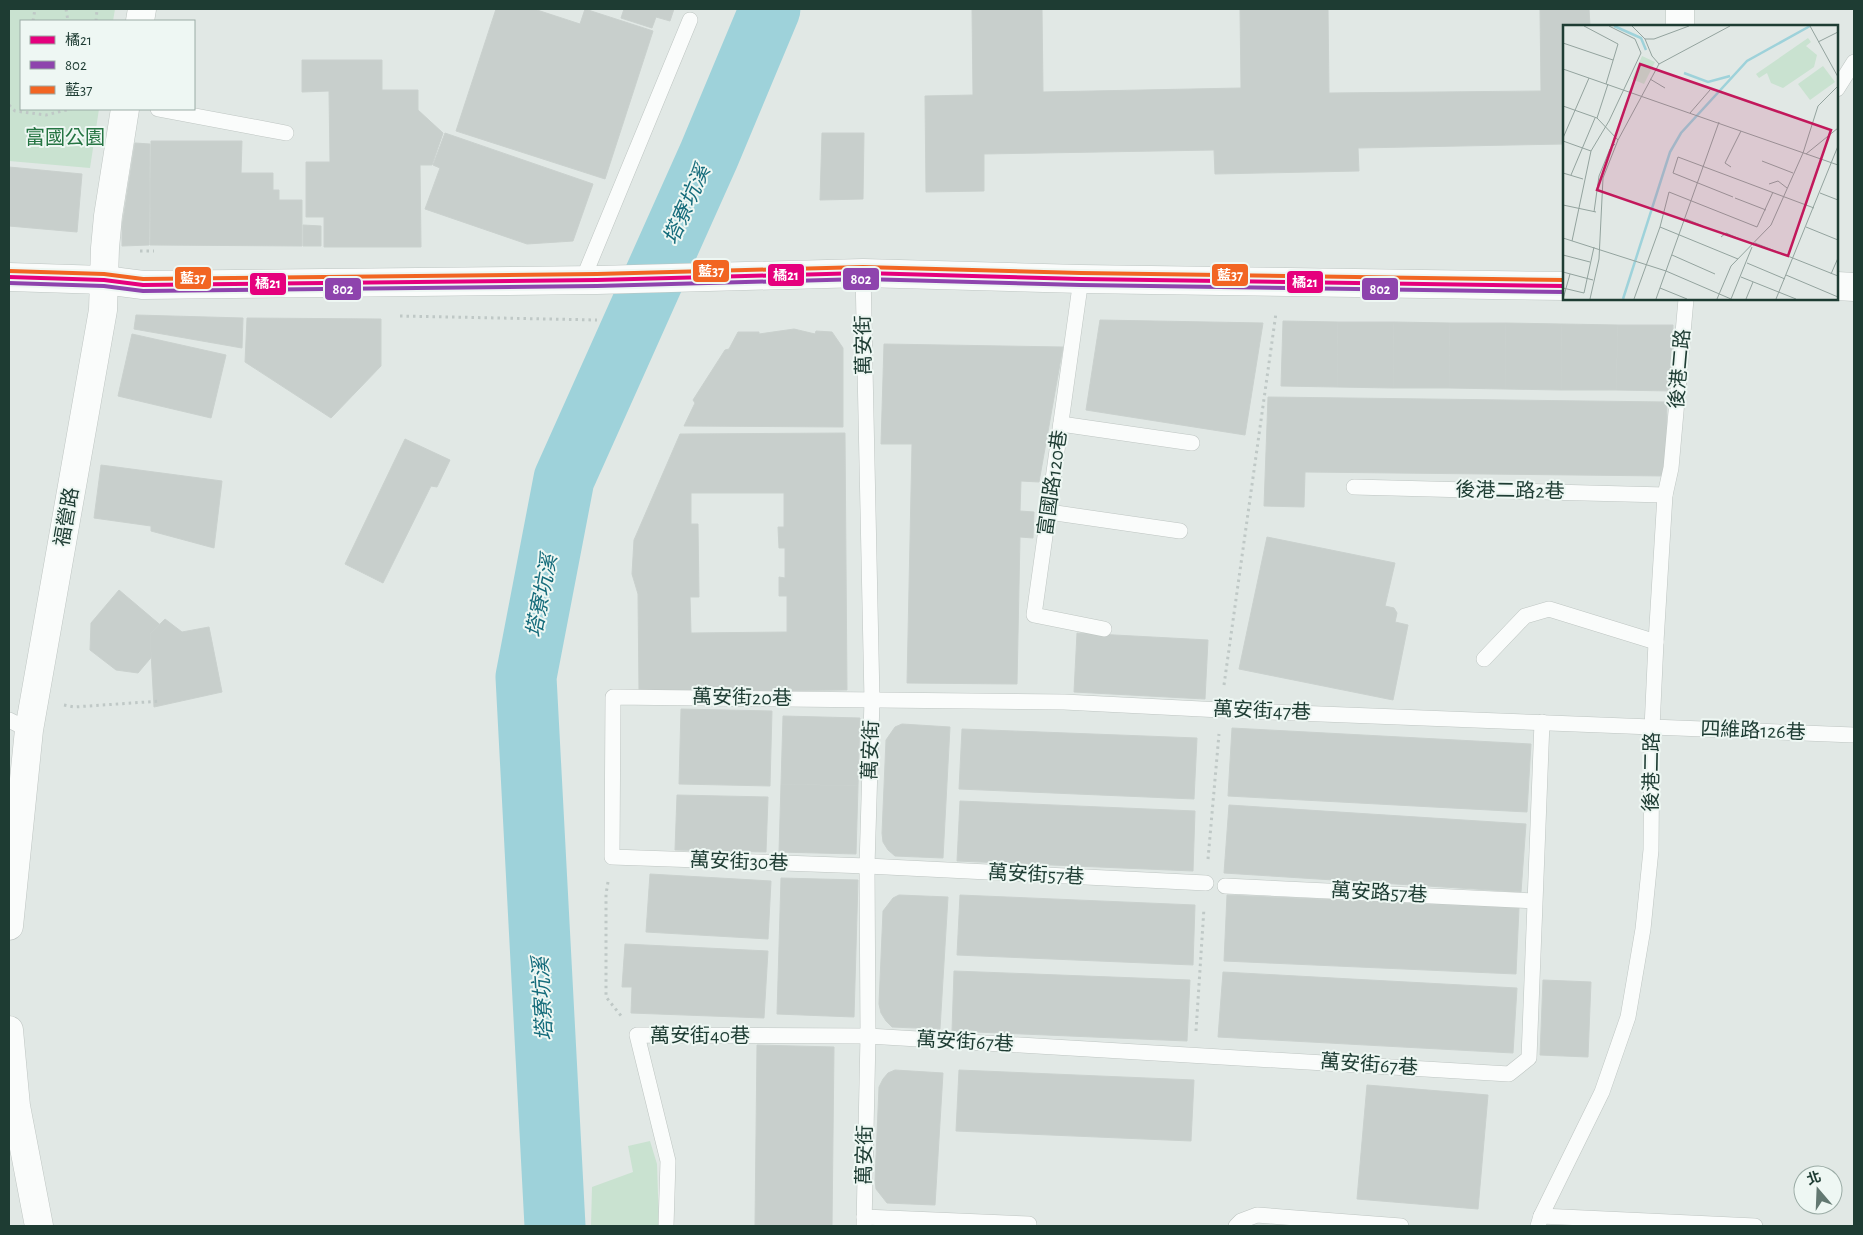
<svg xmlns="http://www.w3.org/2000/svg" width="1863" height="1235" font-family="'Alegreya Sans','Noto Sans TC',sans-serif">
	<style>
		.green { fill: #c9e2d0 }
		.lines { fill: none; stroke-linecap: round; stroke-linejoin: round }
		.river { stroke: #9ed2da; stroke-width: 61 }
		.building { fill: #c8cfcc; stroke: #cad1ce; fill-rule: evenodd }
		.lane-casing { stroke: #bec5c2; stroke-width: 16 }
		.street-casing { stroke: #bec5c2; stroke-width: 29 }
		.secondary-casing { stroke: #bdc5c2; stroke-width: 29 }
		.path { stroke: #bfc8c6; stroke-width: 3; stroke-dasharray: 2.5 4; stroke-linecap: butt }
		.lane { stroke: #fafcfb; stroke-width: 15 }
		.street { stroke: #fafcfb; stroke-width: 28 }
		.secondary { stroke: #fafcfb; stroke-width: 28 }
		.bus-1-casing { stroke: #eef7f3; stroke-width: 8 }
		.bus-2-casing { stroke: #eef7f3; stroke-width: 8 }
		.bus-3-casing { stroke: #eef7f3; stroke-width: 8 }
		.bus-1 { stroke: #e5007d; stroke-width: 4 }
		.bus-2 { stroke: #8e44ad; stroke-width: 4 }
		.bus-3 { stroke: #f26522; stroke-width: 4 }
		.labels { text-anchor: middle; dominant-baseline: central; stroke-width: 4; stroke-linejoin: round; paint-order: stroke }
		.park-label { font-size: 20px; fill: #267543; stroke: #eef7f3 }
		.street-label { font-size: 20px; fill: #1e3c33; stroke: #eef7f3 }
		.water-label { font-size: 21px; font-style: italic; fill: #156c7b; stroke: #eef7f3 }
		.inset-river { fill: none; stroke: #9ed2da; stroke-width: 2.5 }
		.inset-road { fill: none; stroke: #93a39e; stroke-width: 1 }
		.view { fill: #c2185b; fill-opacity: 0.15; stroke: #c2185b; stroke-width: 2.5 }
		.inset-edge { fill: none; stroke: #1e3c33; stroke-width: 2.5 }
		.line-badge { stroke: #eef7f3; stroke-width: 2 }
		.badge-label { font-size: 14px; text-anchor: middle; font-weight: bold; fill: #fff }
	</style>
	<rect width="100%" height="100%" fill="#e1e8e5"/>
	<g class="green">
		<polygon points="9,9 115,9 113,21 21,21 21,109 99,109 90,168 9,161"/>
		<polygon points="650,1141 657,1164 659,1226 591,1226 592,1187 633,1172 628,1146"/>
	</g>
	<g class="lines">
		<polyline class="river" points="555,1226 526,677 564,479 709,155 770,9"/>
	</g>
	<g class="building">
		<polygon points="496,9 534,9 580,24 585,9 653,31 605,179 456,131"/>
		<polygon points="624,9 674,9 670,21 656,17 652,28 621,18"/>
		<polygon points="972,9 1042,9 1043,92 1241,88 1240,9 1328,9 1329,93 1541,91 1540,9 1589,9 1590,26 1564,26 1564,144 1358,148 1359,171 1215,174 1214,150 984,154 984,191 926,192 925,96 973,95"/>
		<polygon points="302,60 382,60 382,90 418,90 418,110 443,133 432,165 420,165 421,247 324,247 324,217 306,217 306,162 330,162 329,91 302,92"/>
		<polygon points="445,133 593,184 573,241 527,244 425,209 440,168 433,165"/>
		<polygon points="822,133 864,133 863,199 820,200"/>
		<polygon points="151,141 242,141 241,173 273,173 273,190 279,190 279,200 302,200 302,246 150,245"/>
		<polygon points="135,143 150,144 149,245 122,246 122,226"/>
		<polygon points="9,167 82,174 77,232 9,226"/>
		<polygon points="303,225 321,226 321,246 303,246"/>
		<polygon points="136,315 243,318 242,348 134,329"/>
		<polygon points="247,318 381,319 381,366 331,418 245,362"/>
		<polygon points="1100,320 1263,323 1245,435 1086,410"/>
		<polygon points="1283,321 1338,322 1337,387 1281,386"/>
		<polygon points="1338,322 1394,322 1393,388 1337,387"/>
		<polygon points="1394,322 1450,323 1449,388 1393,388"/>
		<polygon points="1450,323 1506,323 1505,389 1449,388"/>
		<polygon points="1506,323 1562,324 1561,390 1505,389"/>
		<polygon points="1562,324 1618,325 1616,390 1561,390"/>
		<polygon points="1618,325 1673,325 1672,391 1616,390"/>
		<polygon points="794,329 815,334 816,331 832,332 843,348 843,427 684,426 695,403 693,400 725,350 729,349 738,332 759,332 759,334"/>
		<polygon points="132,334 226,355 211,418 118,396"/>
		<polygon points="884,344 1063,347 1039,482 1021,481 1020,511 1034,512 1033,538 1020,537 1017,684 907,683 912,444 881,444"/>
		<polygon points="1268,397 1667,402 1665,476 1305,472 1304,507 1264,506"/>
		<path d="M845,433L847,690L639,692L638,594L632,574L634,540L680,434ZM691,493H784V527H778L779,548H785V578L779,577V596H787V632L691,633L690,597H699L698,524H691Z"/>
		<polygon points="405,439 450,460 437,487 431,486 383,583 345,564"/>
		<polygon points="101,465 222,481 214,548 151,531 151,526 94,518"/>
		<polygon points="1267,537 1395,563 1385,606 1394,608 1397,613 1395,622 1408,625 1393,700 1239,669"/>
		<polygon points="119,590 171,634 138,673 116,670 90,650 91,623"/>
		<polygon points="165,619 182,632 209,627 222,692 154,707 150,634"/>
		<polygon points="1077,633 1208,640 1205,699 1074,692"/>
		<polygon points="681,709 772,711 770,786 679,784"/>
		<polygon points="783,716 860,718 858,786 781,784"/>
		<polygon points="902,724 950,727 943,858 895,856 888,850 883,842 882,833 886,740 895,727"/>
		<polygon points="1232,728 1531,744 1527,812 1228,796"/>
		<polygon points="962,729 1197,738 1194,799 959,789"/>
		<polygon points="781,784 858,786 856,854 779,852"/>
		<polygon points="677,795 768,797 766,852 675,850"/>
		<polygon points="960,801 1195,811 1193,871 957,861"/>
		<polygon points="1229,805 1526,824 1521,892 1224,873"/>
		<polygon points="650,874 771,881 768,939 646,932"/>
		<polygon points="781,878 858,880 854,1017 777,1014"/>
		<polygon points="899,895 948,897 940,1029 892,1027 886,1021 881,1013 879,1004 883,911 893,898"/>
		<polygon points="960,895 1195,905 1193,965 957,955"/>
		<polygon points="1227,895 1519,908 1516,974 1224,961"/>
		<polygon points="625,944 768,951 764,1018 631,1013 632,987 622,987"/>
		<polygon points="954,971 1190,980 1187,1041 952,1031"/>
		<polygon points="1223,972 1517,988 1513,1053 1218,1037"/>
		<polygon points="1543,980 1591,982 1588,1057 1540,1055"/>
		<polygon points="757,1045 834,1047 832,1226 755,1226"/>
		<polygon points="895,1070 943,1073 935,1205 887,1203 876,1189 875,1180 879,1087 883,1079 888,1073"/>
		<polygon points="959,1070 1194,1080 1191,1141 956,1131"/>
		<polygon points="1367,1085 1488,1095 1478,1209 1357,1199"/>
	</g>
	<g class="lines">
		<g class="lane-casing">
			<g id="lane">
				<polyline points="1837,89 1854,62"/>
				<polyline points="158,109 286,133"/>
				<polyline points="863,273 872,700 867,866 868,1036 864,1226"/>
				<polyline points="583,279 690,20"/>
				<polyline points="1081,279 1034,615 1104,629"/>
				<polyline points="1061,424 1192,443"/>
				<polyline points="1354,487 1665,495"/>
				<polyline points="1049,512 1180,531"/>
				<polyline points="1484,659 1525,616 1549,609 1656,642"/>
				<polyline points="9,720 29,730"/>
				<polyline points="1206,883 867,866 612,857 613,697 1064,702 1221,710 1854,735"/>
				<polyline points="1225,886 1534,901"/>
				<polyline points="1541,1216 1755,1226"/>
				<polyline points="864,1217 1029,1224"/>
				<polyline points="666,1226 668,1161 637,1035 868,1036 1509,1074 1529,1058 1542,722"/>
				<polyline points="1236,1226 1241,1221 1257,1215 1401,1226"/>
				<polyline points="1538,1226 1541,1216 1602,1092 1628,1017 1643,929 1651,850 1652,728 1656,642 1665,495 1671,468 1686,299"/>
			</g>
		</g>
		<g class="street-casing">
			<g id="street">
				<polyline points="1680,9 1680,26"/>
				<polyline points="140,21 142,9"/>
				<polyline points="9,926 29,730 103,310 105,248 108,216 125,109"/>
				<polyline points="9,1030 16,1106 39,1226"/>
			</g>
		</g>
		<g class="secondary-casing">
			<g id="secondary">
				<polyline points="9,277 104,280 143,285 597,280 863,273 1081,279 1564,286"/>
				<polyline points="1837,286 1854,287"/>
			</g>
		</g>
		<g class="path">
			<polyline points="66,9 68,21"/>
			<polyline points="33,21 35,9"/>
			<polyline points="96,21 97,9"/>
			<polyline points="9,105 15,111 46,115 71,109"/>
			<polyline points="140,251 154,251"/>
			<polyline points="400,316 597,320"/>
			<polyline points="1224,685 1276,313"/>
			<polyline points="64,705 74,707 161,701"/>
			<polyline points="1208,859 1219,734"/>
			<polyline points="608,882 606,894 606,997 622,1017"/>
			<polyline points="1196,1031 1204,908"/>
		</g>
		<use href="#lane" class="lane"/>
		<use href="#street" class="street"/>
		<use href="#secondary" class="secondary"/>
		<g class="bus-1-casing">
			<polyline id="bus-1" points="9,277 104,280 143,285 597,280 863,273 1081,279 1564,286"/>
		</g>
		<g class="bus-2-casing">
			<polyline id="bus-2" points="9,283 104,286 143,291 597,286 863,279 1081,285 1564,292"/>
		</g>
		<g class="bus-3-casing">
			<polyline id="bus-3" points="9,271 104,274 143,279 597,274 863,267 1081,273 1564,280"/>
		</g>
		<use href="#bus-1" class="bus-1"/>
		<use href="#bus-2" class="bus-2"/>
		<use href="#bus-3" class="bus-3"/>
	</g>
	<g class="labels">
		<g class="park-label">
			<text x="65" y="138">富國公園</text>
		</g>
		<g class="street-label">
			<text transform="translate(864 345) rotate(-91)">萬安街</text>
			<text transform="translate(1680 369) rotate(-85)">後港二路</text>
			<text transform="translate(1053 483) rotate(-82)">富國路120巷</text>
			<text transform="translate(1510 491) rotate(1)">後港二路2巷</text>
			<text transform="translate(67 517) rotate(-80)">福營路</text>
			<text transform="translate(742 698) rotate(1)">萬安街20巷</text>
			<text transform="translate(1262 711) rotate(2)">萬安街47巷</text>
			<text transform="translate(1753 731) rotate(2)">四維路126巷</text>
			<text transform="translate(871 750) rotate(-88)">萬安街</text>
			<text transform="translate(1652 772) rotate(-89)">後港二路</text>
			<text transform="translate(739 862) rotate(2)">萬安街30巷</text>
			<text transform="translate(1036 875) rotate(3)">萬安街57巷</text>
			<text transform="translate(1379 893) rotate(3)">萬安路57巷</text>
			<text x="700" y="1036">萬安街40巷</text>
			<text transform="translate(965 1042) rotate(3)">萬安街67巷</text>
			<text transform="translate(1369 1065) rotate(4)">萬安街67巷</text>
			<text transform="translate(865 1155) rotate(-89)">萬安街</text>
		</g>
		<g class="water-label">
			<text transform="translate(687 205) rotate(-66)">塔寮坑溪</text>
			<text transform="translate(542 596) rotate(-79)">塔寮坑溪</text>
			<text transform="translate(543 999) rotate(-93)">塔寮坑溪</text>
		</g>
	</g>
	<g transform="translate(1563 25)">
		<rect width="275" height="275" fill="#e1e8e5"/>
		<path d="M245,13L248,17L243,21L254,30L251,42L220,63L208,58L204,48L196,53L193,49ZM79,31L92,37L81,59L69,54ZM260,41L272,57L247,75L235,59Z" fill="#c9e2d0"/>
		<path class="inset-river" d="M51,1L78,13L83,25M121,48L145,57L167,51M60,274L107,127L118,108L184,36L247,1"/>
		<path class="inset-road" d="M21,1L55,19L43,59M69,1L82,14L89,31L96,39M247,1L275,52M82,14H91L126,1M255,17L275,7M0,18L50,35M0,44L275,140M87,54L102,63M0,81L34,93L55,115M127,88L147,65M34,93L45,59M0,113L26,53M0,116L28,126M243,129L275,103M199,136L230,148M168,142L162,138L178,106M0,148L20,154M8,150L32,93M206,159L215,156L224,163M257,168L275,175M170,172L110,148L115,132L251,183M172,173L203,185M0,180L33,187M31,187L36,151L47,124L52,119M123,194L140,201M97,202L106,167L194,202L210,167M243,202L275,215M158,212L163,208L191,220M0,213L103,246L168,274M9,216L28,126L46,96L78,28L72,14L46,1M192,218L275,251M0,230L27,237M109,230L152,249M184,238L222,254M0,247L30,255M268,249L275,233M223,250L275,272M178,252L233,274M0,263L21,268L31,222M97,263L124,274M0,274L7,249M27,274L36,234L40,153L55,115L96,39L167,1M71,274L97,202L175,234M93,274L156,97M154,274L168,241L208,200L240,128L255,81L275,61M168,274L189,222M183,274L190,257M213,274L275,121"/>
		<path class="view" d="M77,39L268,105L225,231L34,165Z"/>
		<rect width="275" height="275" class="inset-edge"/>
	</g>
	<g class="line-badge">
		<rect x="692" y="259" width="38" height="24" rx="5" fill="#f26522"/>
		<rect x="767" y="263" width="38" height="24" rx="5" fill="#e5007d"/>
		<rect x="1211" y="263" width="38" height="24" rx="5" fill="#f26522"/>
		<rect x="174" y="266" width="38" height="24" rx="5" fill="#f26522"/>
		<rect x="842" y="267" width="38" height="24" rx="5" fill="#8e44ad"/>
		<rect x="1286" y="270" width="38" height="24" rx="5" fill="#e5007d"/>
		<rect x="249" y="272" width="38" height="24" rx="5" fill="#e5007d"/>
		<rect x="324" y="277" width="38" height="24" rx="5" fill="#8e44ad"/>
		<rect x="1361" y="277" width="38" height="24" rx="5" fill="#8e44ad"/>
	</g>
	<g class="badge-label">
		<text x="711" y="276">藍37</text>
		<text x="786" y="280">橘21</text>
		<text x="1230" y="280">藍37</text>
		<text x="193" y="283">藍37</text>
		<text x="861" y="284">802</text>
		<text x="1305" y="287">橘21</text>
		<text x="268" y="288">橘21</text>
		<text x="343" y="294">802</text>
		<text x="1380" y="294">802</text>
	</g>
	<rect width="1863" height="1235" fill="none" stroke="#1e3c33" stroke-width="20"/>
	<rect x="20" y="20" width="175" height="90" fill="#eef7f3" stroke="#9baca6"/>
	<rect x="30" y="36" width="25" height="8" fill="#e5007d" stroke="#9baca6"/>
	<text x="65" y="45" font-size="15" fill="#1e3c33">橘21</text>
	<rect x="30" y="61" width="25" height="8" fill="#8e44ad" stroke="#9baca6"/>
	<text x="65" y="70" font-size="15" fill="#1e3c33">802</text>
	<rect x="30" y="86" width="25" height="8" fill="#f26522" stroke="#9baca6"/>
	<text x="65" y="95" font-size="15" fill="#1e3c33">藍37</text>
	<g transform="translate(1818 1190) rotate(341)"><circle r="24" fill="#eef7f3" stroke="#9baca6"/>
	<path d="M0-4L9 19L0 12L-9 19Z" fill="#627871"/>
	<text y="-8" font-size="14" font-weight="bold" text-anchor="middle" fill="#1e3c33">北</text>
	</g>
</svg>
